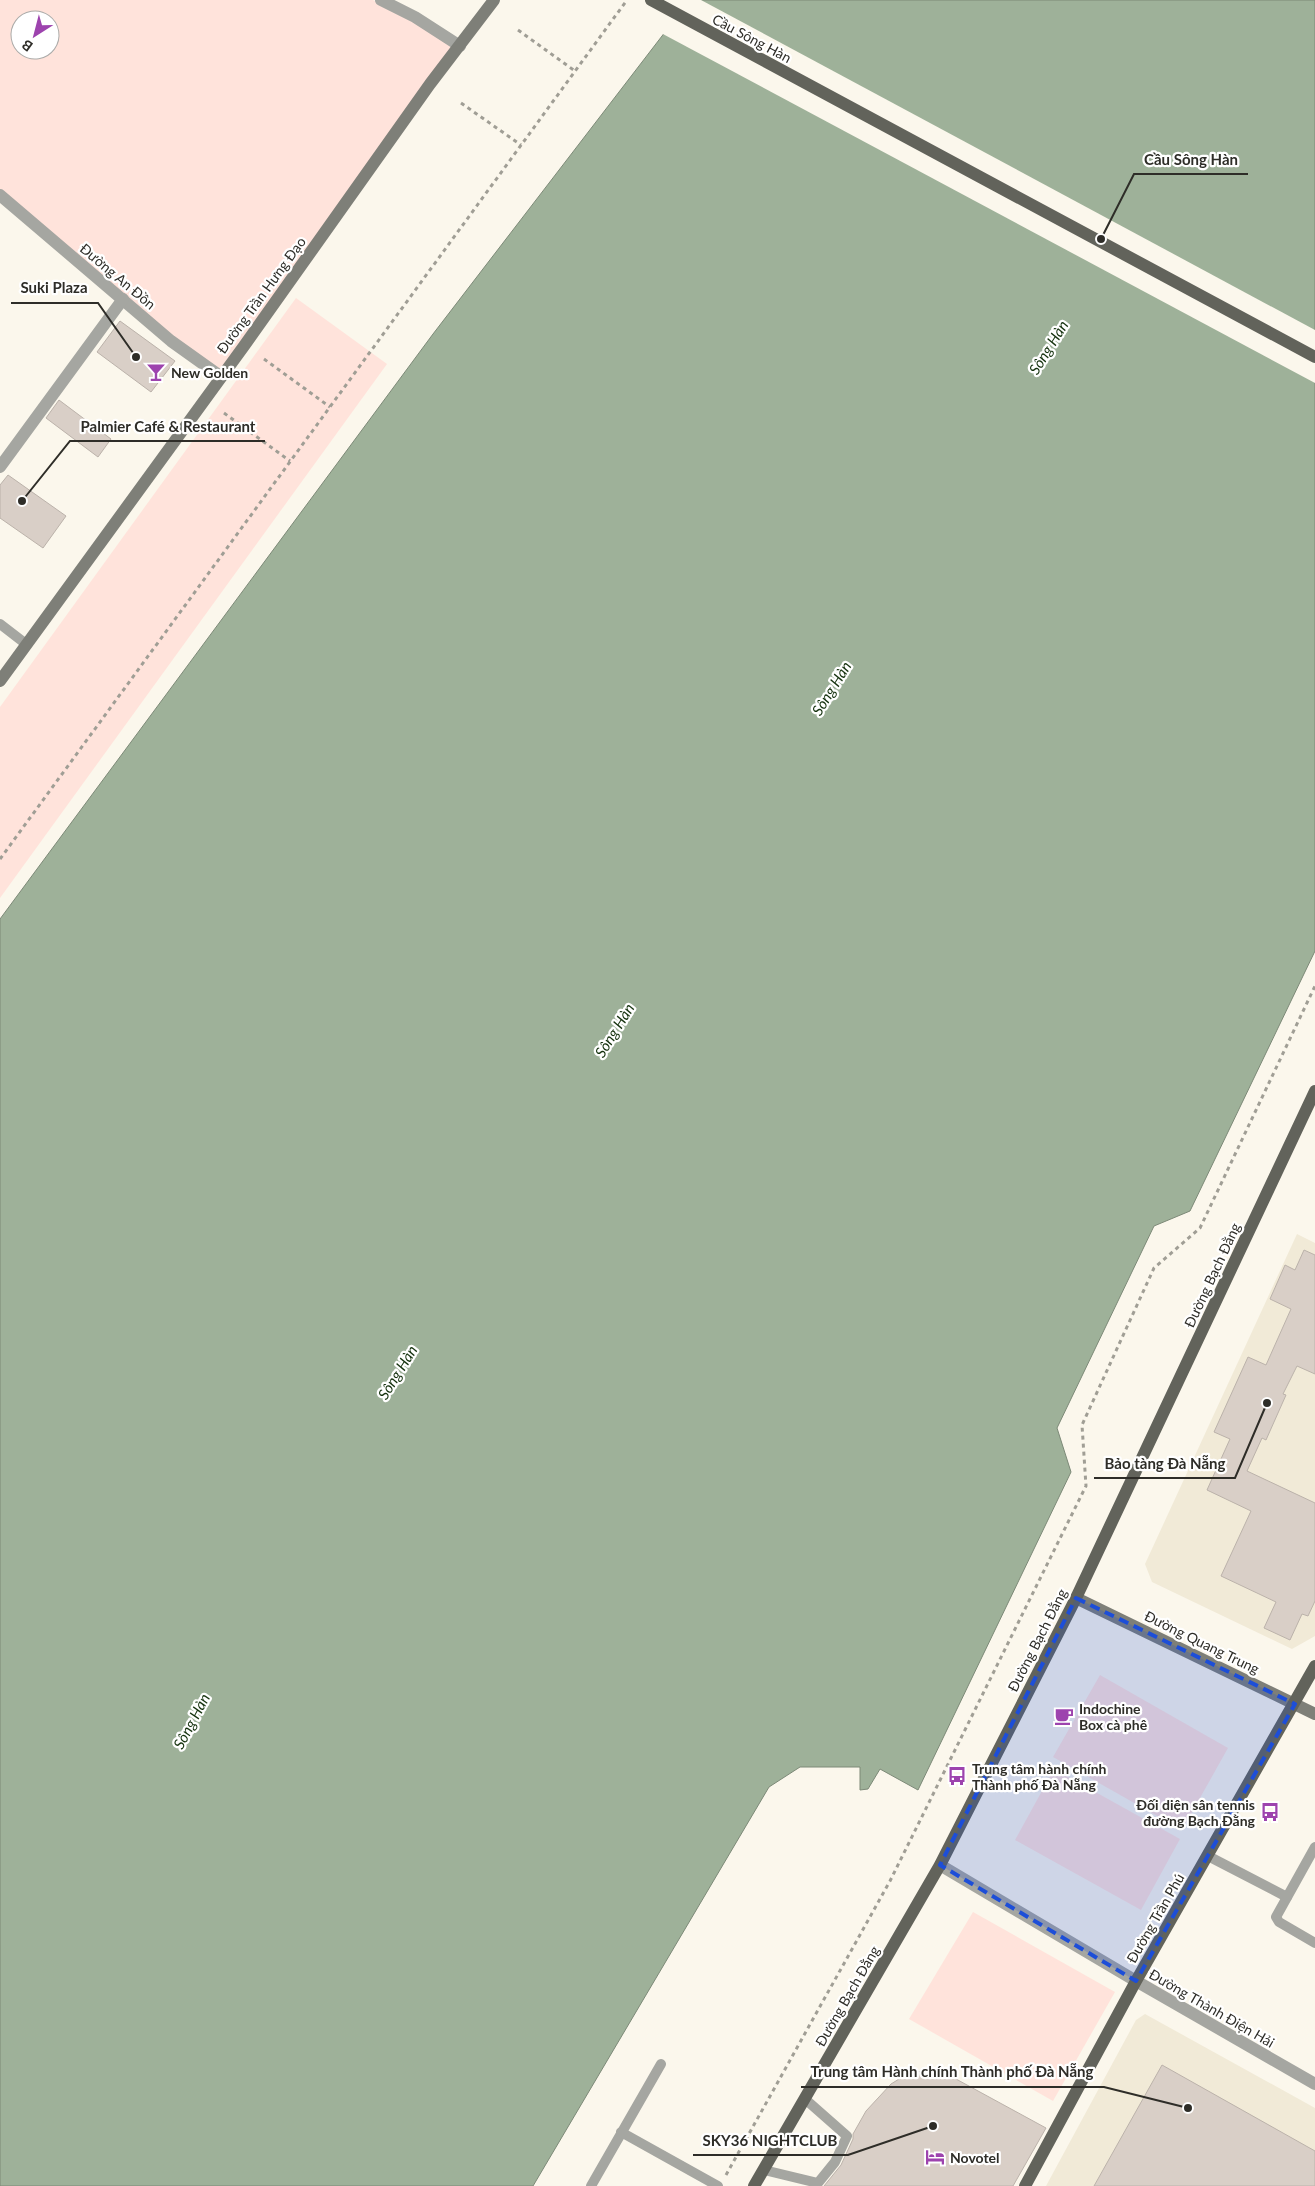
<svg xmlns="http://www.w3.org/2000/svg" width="1315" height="2186" font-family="Lato,sans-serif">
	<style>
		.built { fill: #f1ead7 }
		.green { fill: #ffe3db; fill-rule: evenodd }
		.water { fill: #9eb199; stroke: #7c8977 }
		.pier { fill: #fbf7ec }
		.building { fill: #d9cfc7; stroke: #bbb2aa }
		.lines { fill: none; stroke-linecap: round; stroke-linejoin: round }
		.path { stroke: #a09e95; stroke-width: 3; stroke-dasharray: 4 4; stroke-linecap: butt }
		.service { stroke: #a5a6a1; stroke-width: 10 }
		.minor { stroke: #a5a6a1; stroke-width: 12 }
		.secondary { stroke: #7e7f78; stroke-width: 12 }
		.primary { stroke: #62635b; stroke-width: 12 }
		.marked { fill: #1d4ed8; fill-opacity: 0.2; stroke: #1d4ed8; stroke-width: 4; stroke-dasharray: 10 6; stroke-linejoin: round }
		.labels { text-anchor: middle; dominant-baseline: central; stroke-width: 4.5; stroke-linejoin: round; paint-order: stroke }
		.street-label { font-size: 14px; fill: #2e2d28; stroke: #fff }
		.poi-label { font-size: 14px; font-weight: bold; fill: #2e2d28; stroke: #fff; text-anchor: start }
		.water-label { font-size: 15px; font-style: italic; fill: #14310d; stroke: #fff }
		.leader { fill: none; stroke: #2e2d28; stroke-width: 2 }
		.callout-dot { fill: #2e2d28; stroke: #fff; stroke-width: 2 }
		.callout-label { font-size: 15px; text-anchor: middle; font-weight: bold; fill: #2e2d28; stroke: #fff; stroke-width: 4.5; stroke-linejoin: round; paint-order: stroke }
	</style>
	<rect width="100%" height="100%" fill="#fbf7ec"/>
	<g class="built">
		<polygon points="1297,1234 1315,1243 1315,1636 1292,1649 1152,1582 1145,1564"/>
		<polygon points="1145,2014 1315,2108 1315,2186 1046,2186 1136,2020"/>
	</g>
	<g class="green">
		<path d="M0,0H373L460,46L220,376L0,194ZM20,20H50V50H20Z"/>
		<polygon points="296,298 387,364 0,898 0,707"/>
		<polygon points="1100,1675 1228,1748 1182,1830 1053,1757"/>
		<polygon points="1054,1769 1180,1839 1141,1910 1015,1840"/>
		<polygon points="973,1912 1115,1992 1053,2101 909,2019"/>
	</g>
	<polygon class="water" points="687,0 1315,0 1315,951 1190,1211 1154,1226 1057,1428 1071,1472 918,1790 880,1769 868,1789 860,1790 860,1767 800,1767 769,1787 533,2186 0,2186 0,919 433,334 672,23"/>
	<polygon class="pier" points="684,0 701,0 1315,330 1315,383 661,33"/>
	<g class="building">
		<polygon points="120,321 175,361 151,392 97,352"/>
		<polygon points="59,400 111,439 98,457 46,418"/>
		<polygon points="8,475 66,516 43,548 0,518 0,485"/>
		<polygon points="1304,1250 1315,1255 1315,1374 1297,1366 1283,1394 1286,1395 1266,1440 1262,1438 1247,1471 1315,1503 1315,1601 1308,1616 1302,1614 1290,1640 1264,1628 1276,1602 1221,1576 1251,1511 1207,1490 1230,1439 1214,1432 1248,1357 1266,1365 1291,1309 1270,1299 1285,1265 1295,1270"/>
		<polygon points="1162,2065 1315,2151 1315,2186 1094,2186"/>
		<polygon points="912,2071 945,2073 1046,2128 1013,2186 824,2186 841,2165 853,2139 853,2134 866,2111 891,2084"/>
	</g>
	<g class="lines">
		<g class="path">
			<polyline points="518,30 575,71"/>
			<polyline points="461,103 521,145"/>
			<polyline points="264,359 330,407"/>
			<polyline points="224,413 290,461"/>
			<polyline points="0,859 627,0"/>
			<polyline points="726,2175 890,1881 1086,1486 1082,1425 1154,1268 1200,1228 1315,986"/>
		</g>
		<g class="service">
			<polyline points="0,624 26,644"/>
			<polyline points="1315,1847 1276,1917 1279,1922 1315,1943"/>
			<polyline points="1208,1856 1287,1897"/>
			<polyline points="621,2132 718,2186"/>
			<polyline points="764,2170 818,2183 835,2162 847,2136 805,2099"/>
			<polyline points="591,2186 661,2064"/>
		</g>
		<g class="minor">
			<polyline points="381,0 415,17 460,46"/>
			<polyline points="0,195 171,341 220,376"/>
			<polyline points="0,467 123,299"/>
			<polyline points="940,1865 1136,1981 1315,2084"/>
		</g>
		<g class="secondary">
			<polyline points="0,681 244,346 430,84 494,0"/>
			<polyline points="1076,1598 1315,1714"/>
		</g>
		<g class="primary">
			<polyline points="651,0 1315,357"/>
			<polyline points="754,2186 940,1865 1076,1598 1315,1091"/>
			<polyline points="1025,2186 1136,1981 1315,1666"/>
		</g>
	</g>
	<path class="marked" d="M1076,1598L1295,1704L1136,1981L940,1865Z"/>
	<defs>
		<g id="bar-bare" transform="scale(1.5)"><path d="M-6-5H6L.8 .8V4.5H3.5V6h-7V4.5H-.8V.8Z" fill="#9d43ae" stroke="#fff" stroke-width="2.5" paint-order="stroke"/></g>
		<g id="cafe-bare" transform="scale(1.5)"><path d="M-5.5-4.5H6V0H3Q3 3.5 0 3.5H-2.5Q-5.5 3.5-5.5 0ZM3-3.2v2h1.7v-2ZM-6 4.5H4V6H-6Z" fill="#9d43ae" stroke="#fff" stroke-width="2.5" paint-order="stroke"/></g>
		<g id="bus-bare" transform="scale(1.5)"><path d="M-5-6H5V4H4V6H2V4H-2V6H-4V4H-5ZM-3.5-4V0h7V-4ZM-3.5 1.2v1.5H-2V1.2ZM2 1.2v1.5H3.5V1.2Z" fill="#9d43ae" stroke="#fff" stroke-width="2.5" paint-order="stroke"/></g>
		<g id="hotel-bare" transform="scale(1.5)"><path d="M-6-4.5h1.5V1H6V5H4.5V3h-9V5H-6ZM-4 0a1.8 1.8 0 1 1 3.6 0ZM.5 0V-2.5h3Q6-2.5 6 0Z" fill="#9d43ae" stroke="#fff" stroke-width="2.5" paint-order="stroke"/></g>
	</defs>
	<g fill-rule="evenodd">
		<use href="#bar-bare" x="156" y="372"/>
		<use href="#cafe-bare" x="1064" y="1716"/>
		<use href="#bus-bare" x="957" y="1776"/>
		<use href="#bus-bare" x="1270" y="1812"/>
		<use href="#hotel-bare" x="935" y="2157"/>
	</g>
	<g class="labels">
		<g class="street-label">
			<text transform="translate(752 38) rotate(28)">Cầu Sông Hàn</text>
			<text transform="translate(118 276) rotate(40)">Đường An Đồn</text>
			<text transform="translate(261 295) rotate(-54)">Đường Trần Hưng Đạo</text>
			<text transform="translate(1212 1275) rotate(-65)">Đường Bạch Đằng</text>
			<text transform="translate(1037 1640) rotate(-63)">Đường Bạch Đằng</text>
			<text transform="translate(1202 1642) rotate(26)">Đường Quang Trung</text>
			<text transform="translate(1155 1918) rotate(-60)">Đường Trần Phú</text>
			<text transform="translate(847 1996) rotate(-60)">Đường Bạch Đằng</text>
			<text transform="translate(1212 2008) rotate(30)">Đường Thành Điện Hải</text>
		</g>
		<g class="poi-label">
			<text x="171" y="372">New Golden</text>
			<text x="1079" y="1708">Indochine<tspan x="1079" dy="16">Box cà phê</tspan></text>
			<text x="972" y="1768">Trung tâm hành chính<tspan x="972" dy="16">Thành phố Đà Nẵng</tspan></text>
			<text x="1255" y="1804" text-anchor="end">Đối diện sân tennis<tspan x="1255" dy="16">đường Bạch Đằng</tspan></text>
			<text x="950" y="2157">Novotel</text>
		</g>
		<g class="water-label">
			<text transform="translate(1048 347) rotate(-58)">Sông Hàn</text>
			<text transform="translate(831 688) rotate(-58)">Sông Hàn</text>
			<text transform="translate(614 1030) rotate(-58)">Sông Hàn</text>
			<text transform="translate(397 1372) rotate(-58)">Sông Hàn</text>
			<text transform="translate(191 1721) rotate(-62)">Sông Hàn</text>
		</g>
	</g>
	<path class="leader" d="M1101 239L1134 174H1248M136 357L98 303H11M22 501L70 441H265M1267 1403L1235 1478H1094M1188 2108L1104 2087H801M933 2126L848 2155H693"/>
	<g class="callout-dot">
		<circle cx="1101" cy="239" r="5"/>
		<circle cx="136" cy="357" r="5"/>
		<circle cx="22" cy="501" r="5"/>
		<circle cx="1267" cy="1403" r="5"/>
		<circle cx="1188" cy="2108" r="5"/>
		<circle cx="933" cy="2126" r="5"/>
	</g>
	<g class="callout-label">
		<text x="1191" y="165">Cầu Sông Hàn</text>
		<text x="54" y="293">Suki Plaza</text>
		<text x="168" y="432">Palmier Café &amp; Restaurant</text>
		<text x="1165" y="1469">Bảo tàng Đà Nẵng</text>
		<text x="952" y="2077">Trung tâm Hành chính Thành phố Đà Nẵng</text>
		<text x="770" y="2146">SKY36 NIGHTCLUB</text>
	</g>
	<g transform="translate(35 35) rotate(216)"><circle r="24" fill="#ffffff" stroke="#ababa9"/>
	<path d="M0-4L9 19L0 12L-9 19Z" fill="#9d43ae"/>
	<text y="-8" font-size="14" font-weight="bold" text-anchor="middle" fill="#2e2d28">B</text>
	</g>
</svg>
